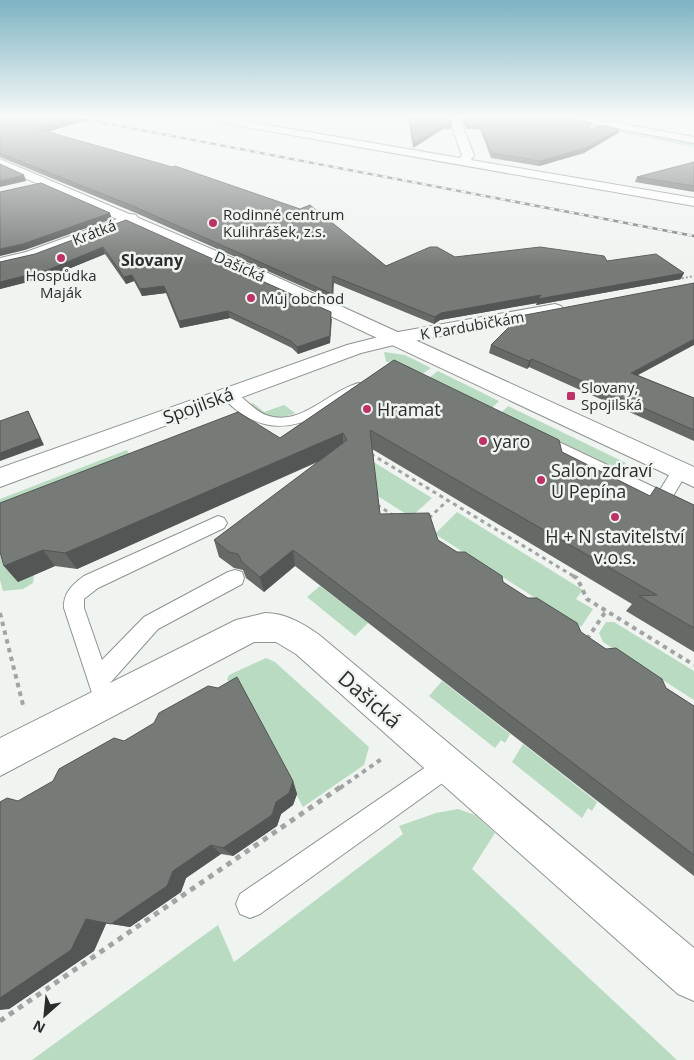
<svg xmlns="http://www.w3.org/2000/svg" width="694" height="1060" font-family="'Open Sans',sans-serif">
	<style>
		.green { fill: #b8dbc1 }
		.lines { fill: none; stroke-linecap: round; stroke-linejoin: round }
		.lane-casing { stroke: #8f9390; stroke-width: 2 }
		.street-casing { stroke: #8f9390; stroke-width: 2 }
		.secondary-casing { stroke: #8f9390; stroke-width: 2 }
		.path-far3 { stroke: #a1a4a2; stroke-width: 2; stroke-dasharray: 2 2; stroke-linecap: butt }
		.path-far2 { stroke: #a1a4a2; stroke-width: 3; stroke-dasharray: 4 4; stroke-linecap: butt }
		.path-far1 { stroke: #a1a4a2; stroke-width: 4; stroke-dasharray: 4.5 4.5; stroke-linecap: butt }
		.path { stroke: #a1a4a2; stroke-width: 5; stroke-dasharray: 5.5 5.5; stroke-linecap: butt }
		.lane { fill: #fff; fill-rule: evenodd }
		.street { fill: #fff; fill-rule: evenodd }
		.secondary { fill: #fff; fill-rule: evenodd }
		.rail-casing { stroke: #777a78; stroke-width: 2.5 }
		.rail { stroke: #f0f4f1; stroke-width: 2; stroke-dasharray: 5; stroke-linecap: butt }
		.wall { fill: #666a67 }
		.shaded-wall { fill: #535654 }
		.building { fill: #777b78; stroke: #535654 }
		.poi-dot { fill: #be3267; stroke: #f0f4f1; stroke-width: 2 }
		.labels { text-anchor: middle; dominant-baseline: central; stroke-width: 5; stroke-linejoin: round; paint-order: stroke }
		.far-poi-label { font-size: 15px; fill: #2b2d2c; stroke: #f0f4f1; text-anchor: start }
		.far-street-label { font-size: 15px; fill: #2b2d2c; stroke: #f0f4f1 }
		.far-neighbourhood-label { font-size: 16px; font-weight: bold; fill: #2b2d2c; stroke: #f0f4f1 }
		.street-label { font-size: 18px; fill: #2b2d2c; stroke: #f0f4f1 }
		.poi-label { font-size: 18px; fill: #2b2d2c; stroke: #f0f4f1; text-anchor: start }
		.near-street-label { font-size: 21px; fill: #2b2d2c; stroke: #f0f4f1 }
	</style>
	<rect width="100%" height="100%" fill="#f0f4f1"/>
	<g class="green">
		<polygon points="543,118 561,118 694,143 694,147"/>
		<polygon points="384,352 405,355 431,368 422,374 395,362 386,362"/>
		<polygon points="438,371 499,401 492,408 430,377"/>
		<path d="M253,403L264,412L284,405L295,413C276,422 264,414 248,405Z"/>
		<polygon points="508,406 626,463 620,470 501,413"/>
		<polygon points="290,441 354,450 432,498 411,517"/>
		<polygon points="127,450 138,470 34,575 33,583 23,589 3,591 0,580 0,499"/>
		<polygon points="457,512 583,590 576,599 593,609 581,627 435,534"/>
		<polygon points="320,586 368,623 355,636 307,597"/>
		<polygon points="606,622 614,622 694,671 694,700 603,642 599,633"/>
		<polygon points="266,658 275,662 369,747 364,765 303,807 240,690 235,693 227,679 229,675"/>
		<polygon points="442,681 510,734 505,743 501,740 495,748 429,696"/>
		<polygon points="523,744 597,802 592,811 588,808 582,818 512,762"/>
		<polygon points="458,809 475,815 495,833 472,869 677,1060 32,1060 218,925 234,962 403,834 399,826 436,813"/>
	</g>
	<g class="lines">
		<g class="lane-casing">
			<g id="lane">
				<path d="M359,383L364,384L366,387L364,390C327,411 289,441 247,417C238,412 227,403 221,394L228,390C242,393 252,410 266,415C301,428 329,390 359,383Z"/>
				<polygon points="540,433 660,490 674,467 686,467 688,471 673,496 694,506 694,520 535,442 532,438 535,434"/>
				<path d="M218,516L224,518L227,523L224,528L98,588L84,599V608L102,660L144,617L228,572L235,570L242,572L244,578L242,584L158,629L110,683L117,703L114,711L106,714L98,711L64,608C63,593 73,584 84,576Z"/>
				<polygon points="447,754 455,758 459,766 455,774 260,914 250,918 240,914 236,904 240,894 439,758"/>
			</g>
		</g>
		<g class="street-casing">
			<g id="street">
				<polygon points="206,118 227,118 460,158 462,155 449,118 459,118 474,155 471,160 694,198 694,206 211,121"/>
				<polygon points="571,118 591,118 694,137 694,143 576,121"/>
				<polygon points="131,214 136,215 138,218 136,221 37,259 0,268 0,258 26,252"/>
				<polygon points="555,304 561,306 564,310 561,314 398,344 361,353 0,487 0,468 347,345 398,332"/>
				<path d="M265,613C285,613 302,623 318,634L694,948V1001L678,994L296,654L276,642H254L0,776V738L236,620Z"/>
			</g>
		</g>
		<g class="secondary-casing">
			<polygon id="secondary" points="0,159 268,273 694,467 694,487 256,281 0,167"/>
		</g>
		<polyline class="path-far3" points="678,279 694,276"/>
		<g class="path-far2">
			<polyline points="371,454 575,577"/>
			<polyline points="377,505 393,515"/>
			<polyline points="429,518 448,500"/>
		</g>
		<g class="path-far1">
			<polyline points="573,576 577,578 587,599 694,665"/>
			<polyline points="0,613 23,705"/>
			<polyline points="587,639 606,611"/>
			<polyline points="340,788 383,758"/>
		</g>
		<polyline class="path" points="0,1021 342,786"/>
		<use href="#lane" class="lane"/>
		<use href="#street" class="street"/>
		<use href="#secondary" class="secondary"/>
		<g class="rail-casing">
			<polyline id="rail" points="78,118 694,236"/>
		</g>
		<use href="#rail" class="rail"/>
	</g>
	<g class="wall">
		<polygon points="0,118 93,118 48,132 386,266 455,257 607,261 681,279 536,305 537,303 440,320 434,324 334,283 333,300 136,213 0,157"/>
		<polygon points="408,118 449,118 452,125 451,129 443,129 413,148"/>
		<polygon points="461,118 565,118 592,123 590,129 590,130 619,129 618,133 584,153 539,166 491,158 480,129 466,129"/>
		<polygon points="694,162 694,192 635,182 637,177"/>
		<polygon points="126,220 332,319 330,343 298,354 292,348 230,318 180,328 166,293 142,296 134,281 126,284 105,254 51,276 0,289 0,262 35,254"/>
		<polygon points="491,345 638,375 694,398 694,441 529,367 527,369 489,353"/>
		<polygon points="394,360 562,452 650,496 694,505 694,652 626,611 632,604 372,449 380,514 438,540 694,706 694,876 295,566 264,592 246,578 243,570 234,568 219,557 214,540 320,461 77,569 55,566 18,582 4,566 280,438"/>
		<polygon points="293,781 297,794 293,805 281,814 277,826 233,856 221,854 186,878 181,892 130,927 106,923 94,951 9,1009 18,801"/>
	</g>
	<g class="shaded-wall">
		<polygon points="75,118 93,118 40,134 38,129"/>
		<polygon points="443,125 443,129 413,148 414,143"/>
		<polygon points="619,129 618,133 584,153 539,166 540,161"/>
		<polygon points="24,175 26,181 0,187 0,181"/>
		<polygon points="110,213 112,219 25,250 0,256 0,249"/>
		<polygon points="103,247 105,254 51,276 0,289 0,282"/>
		<polygon points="684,273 681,279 536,305 537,303 440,320 434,324 435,317 441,313 541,295"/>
		<polygon points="132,275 134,281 126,284 124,277"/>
		<polygon points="164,286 166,293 142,296 140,289"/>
		<polygon points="228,311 230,318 180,328 179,321"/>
		<polygon points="331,312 330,343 298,354 297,347"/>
		<polygon points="694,339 694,345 627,381 631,373"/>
		<polygon points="532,359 529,367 527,369 529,361"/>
		<polygon points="28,411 44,445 0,461 0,453"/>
		<polygon points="343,433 343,450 77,569 65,553"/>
		<polygon points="43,550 55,566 18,582 4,566"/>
		<polygon points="293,550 295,566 264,592 260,577"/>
		<polygon points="293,781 297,794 293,805 281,814 277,826 233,856 223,848 276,802"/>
		<polygon points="211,845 221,854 186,878 181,892 130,927 111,924 173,871"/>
		<polygon points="86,919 107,922 94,951 9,1009 0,1010 0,998"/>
	</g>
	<g class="building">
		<polygon points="0,118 75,118 38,129 172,167 175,166 300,209 310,205 386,266 430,247 437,247 455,257 540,247 604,256 607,261 656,254 684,273 538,299 541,295 441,313 435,317 333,276 332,294 135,207 0,153"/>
		<polygon points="409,118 449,118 452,125 443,125 414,143"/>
		<polygon points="463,118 565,118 592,123 588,126 590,130 602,125 619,129 585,148 540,161 492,153 480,125 466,125"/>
		<polygon points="694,162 694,186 637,177"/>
		<polygon points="0,164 24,175 0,181"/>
		<polygon points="41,183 110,213 23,244 0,249 0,192"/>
		<polygon points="126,220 331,312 330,336 297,347 291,341 228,311 179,321 164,286 140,289 132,275 124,277 103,247 48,270 0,282 0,262 35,254"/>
		<polygon points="694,283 694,339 631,373 694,398 694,430 532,359 529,361 491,345 520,316"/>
		<polygon points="394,360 559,440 562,452 650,496 656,487 694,505 694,628 639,596 657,595 370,430 380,514 429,513 438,540 457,552 465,552 502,576 503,582 528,598 537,598 577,623 581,632 606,649 616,648 662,679 666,688 694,706 694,855 293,550 260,577 242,562 238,554 229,552 214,540 347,440 343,433 65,553 43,550 4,566 0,552 0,503 238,412 280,438"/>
		<polygon points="28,411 40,438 0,453 0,421"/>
		<polygon points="237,677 293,781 289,793 276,802 272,815 223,848 211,845 173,871 167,886 111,924 86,919 71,950 0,998 0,802 7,798 18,801 53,781 59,769 114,738 124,741 154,723 159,713 208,686 218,688"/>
	</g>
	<linearGradient id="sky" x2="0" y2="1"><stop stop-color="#7db3c3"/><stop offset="0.44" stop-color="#f8faf9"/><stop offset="1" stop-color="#f8faf9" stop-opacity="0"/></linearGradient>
	<rect width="694" height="266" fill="url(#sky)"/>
	<g class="poi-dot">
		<circle cx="213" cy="223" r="5"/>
		<circle cx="61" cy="258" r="5"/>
		<circle cx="251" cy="298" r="5"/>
		<rect x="566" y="391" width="10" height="10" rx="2.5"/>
		<circle cx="367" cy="409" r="5"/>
		<circle cx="483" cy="441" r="5"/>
		<circle cx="541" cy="480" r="5"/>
		<circle cx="615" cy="517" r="5"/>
	</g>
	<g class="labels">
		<g class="far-poi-label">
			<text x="223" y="214">Rodinné centrum<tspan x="223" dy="17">Kulihrášek, z.s.</tspan></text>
			<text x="61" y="275" text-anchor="middle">Hospůdka<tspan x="61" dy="17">Maják</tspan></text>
			<text x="261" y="298">Můj obchod</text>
			<text x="581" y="387">Slovany,<tspan x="581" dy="17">Spojilská</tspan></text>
		</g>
		<g class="far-street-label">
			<text transform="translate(94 232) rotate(-21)">Krátká</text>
			<text transform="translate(240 266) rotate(24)">Dašická</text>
			<text transform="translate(472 325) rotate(-10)">K Pardubičkám</text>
		</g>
		<g class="far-neighbourhood-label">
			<text x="152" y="260">Slovany</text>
		</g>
		<g class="street-label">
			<text transform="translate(198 405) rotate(-20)">Spojilská</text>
		</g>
		<g class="poi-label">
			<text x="377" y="409">Hramat</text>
			<text x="493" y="441">yaro</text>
			<text x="551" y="470">Salon zdraví<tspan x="551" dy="21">U Pepína</tspan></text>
			<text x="615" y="536" text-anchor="middle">H + N stavitelství<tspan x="615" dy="21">v.o.s.</tspan></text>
		</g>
		<g class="near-street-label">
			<text transform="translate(370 699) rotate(41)">Dašická</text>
		</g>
	</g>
	<g transform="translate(45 1015) rotate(207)" stroke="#f0f4f1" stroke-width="4" paint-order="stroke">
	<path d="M0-4L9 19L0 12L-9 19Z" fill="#2b2d2c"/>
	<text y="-8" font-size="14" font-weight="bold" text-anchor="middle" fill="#2b2d2c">N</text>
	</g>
</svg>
